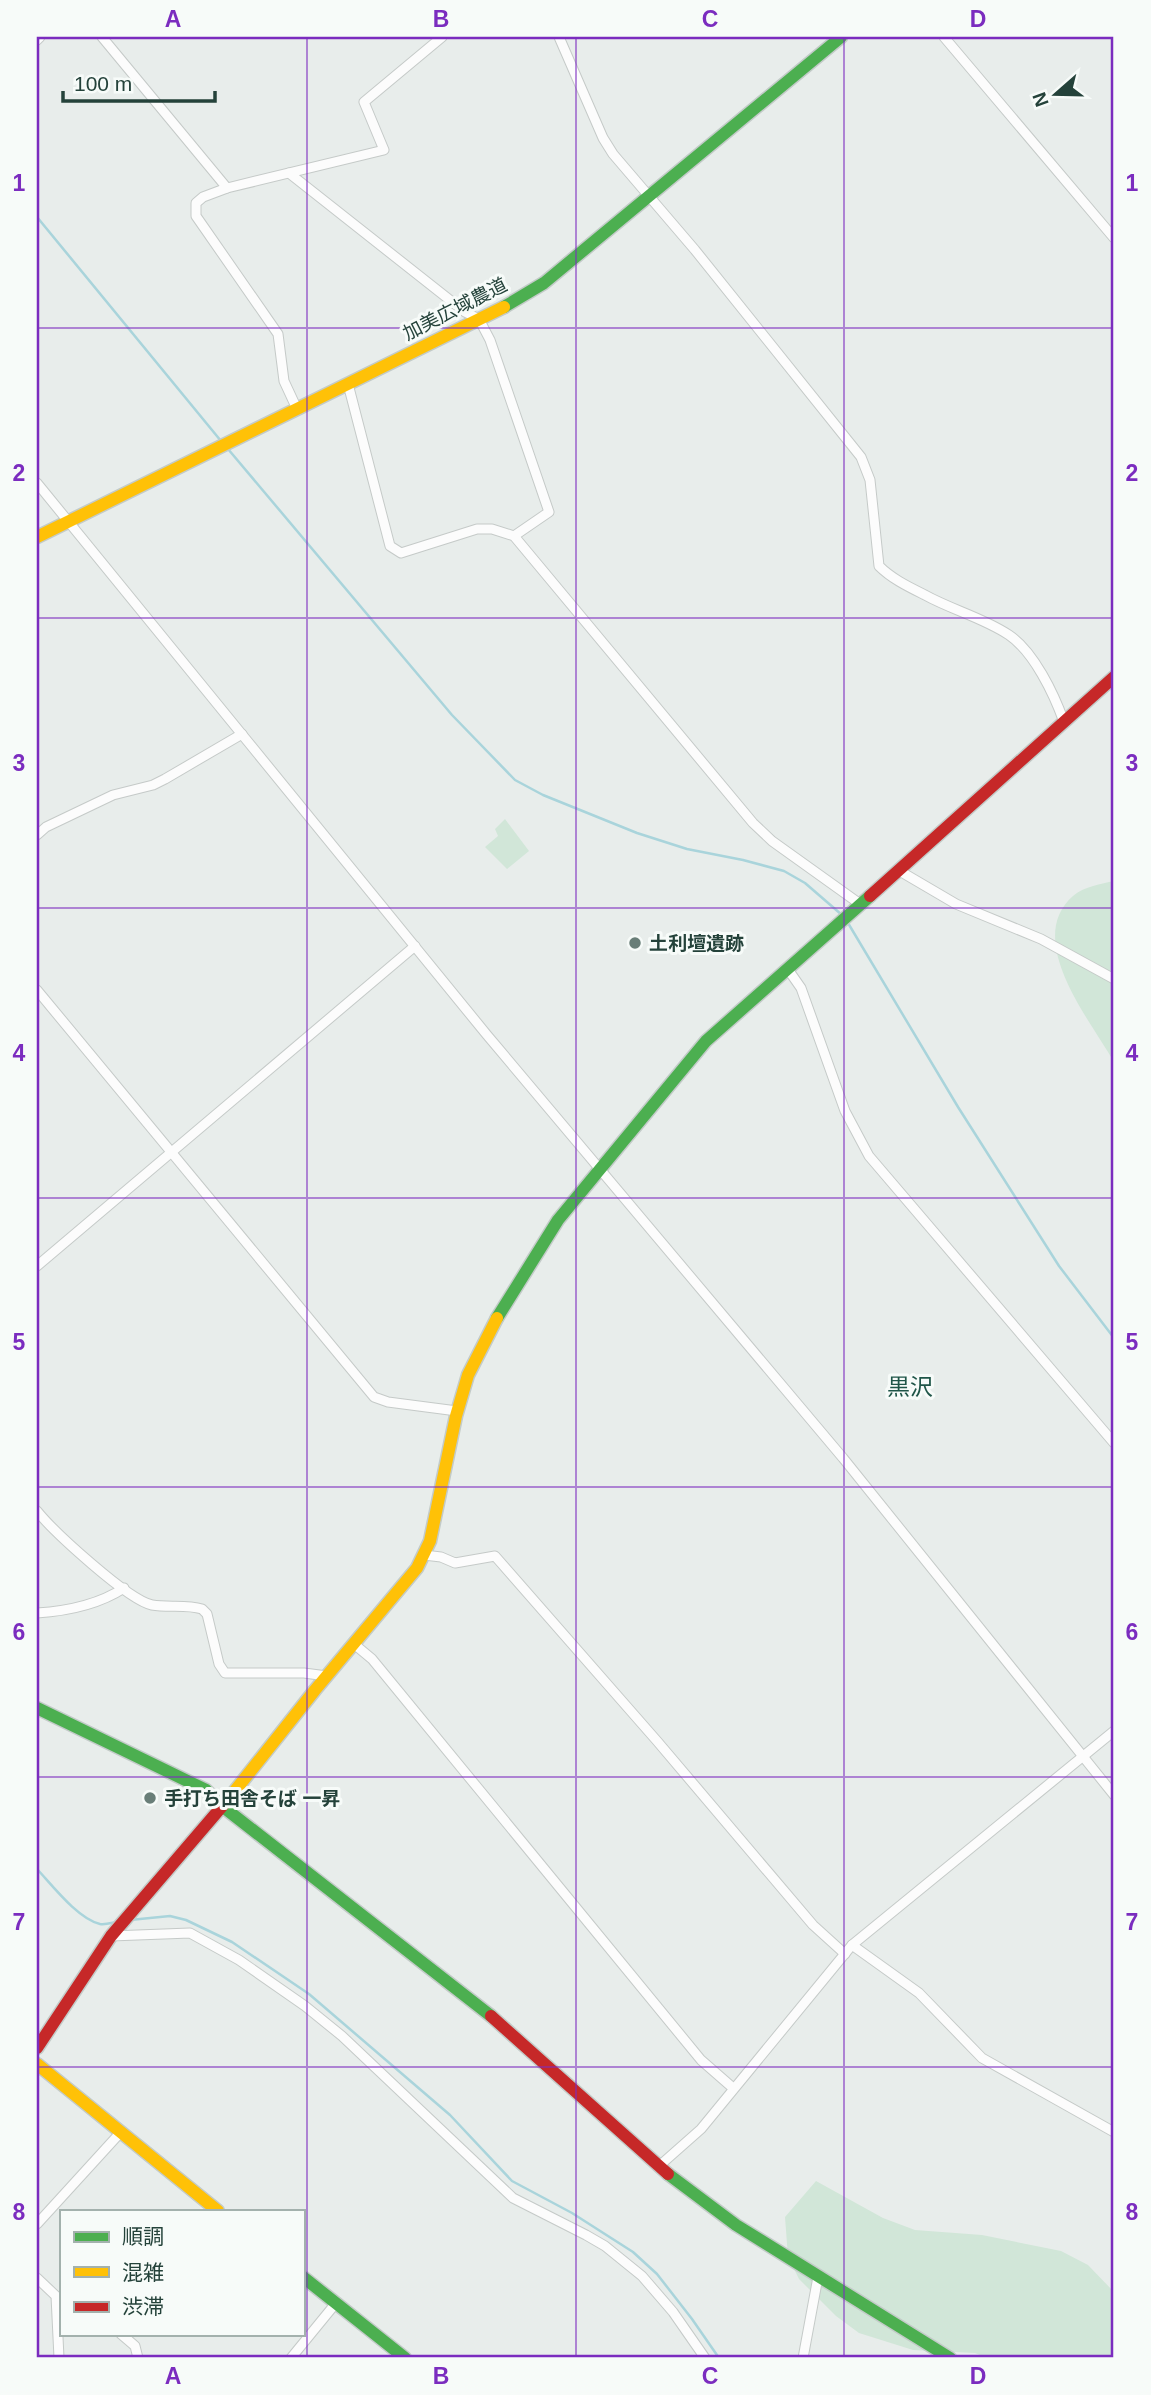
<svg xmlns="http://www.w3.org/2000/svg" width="1151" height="2395" font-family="Arial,'Noto Sans JP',sans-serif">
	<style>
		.green { fill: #d1e6d8 }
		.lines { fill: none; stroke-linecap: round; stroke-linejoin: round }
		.stream { stroke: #a9d4db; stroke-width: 2.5 }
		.street-casing { stroke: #c5cac8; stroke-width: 11 }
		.fast-casing { stroke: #c3cbc8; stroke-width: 15 }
		.slow-casing { stroke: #c3cbc8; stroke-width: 15 }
		.jam-casing { stroke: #c3cbc8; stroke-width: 15 }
		.street { stroke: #fcfcfc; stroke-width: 9 }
		.fast { stroke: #4caf50; stroke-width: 12 }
		.slow { stroke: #ffc107; stroke-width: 12 }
		.jam { stroke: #c62828; stroke-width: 12 }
		.grid { fill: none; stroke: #7b2cbf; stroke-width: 2; stroke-opacity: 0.55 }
		.poi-dot { fill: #697e78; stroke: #f7fbf9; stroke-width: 2.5 }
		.labels { text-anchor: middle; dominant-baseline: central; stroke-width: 6; stroke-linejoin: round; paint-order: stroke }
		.street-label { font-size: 19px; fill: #24423a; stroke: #f7fbf9 }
		.poi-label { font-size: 19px; font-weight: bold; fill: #24423a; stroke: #f7fbf9; text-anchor: start }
		.quarter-label { font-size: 23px; fill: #1f5548; stroke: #f7fbf9 }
		.neatline { fill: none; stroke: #7b2cbf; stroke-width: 2.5 }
		.grid-label { font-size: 23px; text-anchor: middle; font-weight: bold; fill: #7b2cbf }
	</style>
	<rect width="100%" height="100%" fill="#e8edeb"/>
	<g class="green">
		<polygon points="505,819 529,851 507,869 485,847 498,836 495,829"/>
		<path d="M1114,881V1062C1091,1021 1023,940 1073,896C1085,886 1101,884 1114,881Z"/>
		<polygon points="816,2181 883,2218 915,2230 982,2235 1061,2251 1088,2265 1114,2292 1114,2358 987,2358 975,2353 913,2350 859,2333 836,2316 799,2279 788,2257 785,2217"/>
	</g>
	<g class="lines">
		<g class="stream">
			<polyline points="37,217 221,441"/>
			<polyline points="228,449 452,715 515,780 543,795 637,833 687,849 743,860 784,871 805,883 842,915"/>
			<polyline points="848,923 958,1107 1059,1266 1114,1338"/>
			<path d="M37,1869C52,1885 78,1919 100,1924C105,1925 111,1923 116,1922"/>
			<polyline points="130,1920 170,1916 186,1920 232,1942 309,1994 450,2115 512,2181 572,2213 633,2252 657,2274 692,2319 719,2358"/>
		</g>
		<g class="street-casing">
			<g id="street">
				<polyline points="102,37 227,188"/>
				<path d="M559,37L603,138L613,154L695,250L861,457L870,480L879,566C892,579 909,587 925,595C952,610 984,618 1009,635C1034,652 1054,694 1064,722"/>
				<polyline points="944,37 1114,238"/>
				<polyline points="37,40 40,37"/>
				<polyline points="289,173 465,312 479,319 490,340 549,512 514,536"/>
				<polyline points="348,384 390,546 401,553 477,529 492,529 514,536 753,823 772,841 860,904"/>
				<polyline points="297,409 284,381 278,334 196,216 196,203 203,197 227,188 384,150 364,102 442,37"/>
				<polyline points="37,483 487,1035 843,1458 1114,1795"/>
				<polyline points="37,835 46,827 113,795 153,785 165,779 242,734"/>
				<polyline points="898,870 956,904 1041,939 1114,979"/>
				<polyline points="787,968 801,988 845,1111 869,1156 1114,1443"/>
				<polyline points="37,990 374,1397 388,1402 457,1411"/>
				<polyline points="37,1266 415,946"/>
				<path d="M37,1511C54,1532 128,1600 152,1605C168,1608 186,1604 202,1609L207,1614L219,1664L225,1673H304L327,1676"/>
				<polyline points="424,1555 441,1557 455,1563 495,1556 657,1741 813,1925 845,1954"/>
				<path d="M37,1613C68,1611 98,1605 124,1588"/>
				<polyline points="354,1644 372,1659 701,2060 733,2088"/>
				<polyline points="111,1936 190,1933 239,1960 305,2006 342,2036 513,2198 586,2235 605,2246 642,2276 673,2312 705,2358"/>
				<polyline points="852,1945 919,1993 982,2058 1114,2132"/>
				<polyline points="658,2167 701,2129 852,1945 1114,1731"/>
				<polyline points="37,2224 120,2133"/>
				<polyline points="37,2278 56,2296 59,2358"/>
				<polyline points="121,2334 135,2346 138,2358"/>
				<polyline points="291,2358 336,2303"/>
				<polyline points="803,2358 818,2277"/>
			</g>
		</g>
		<g class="fast-casing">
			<g id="fast">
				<polyline points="504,307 544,283 841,37"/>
				<polyline points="497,1318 558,1220 706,1041 870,896"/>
				<polyline points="37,1708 206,1790 222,1806 491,2016"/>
				<polyline points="668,2174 736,2225 950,2358"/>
				<polyline points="303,2277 405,2358"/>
			</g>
		</g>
		<g class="slow-casing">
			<g id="slow">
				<polyline points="37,537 504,307"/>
				<polyline points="230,1797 315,1690 417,1568 430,1541 456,1416 468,1375 497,1318"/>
				<polyline points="37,2064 218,2211"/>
			</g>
		</g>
		<g class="jam-casing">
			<g id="jam">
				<polyline points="870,896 1114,677"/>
				<polyline points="491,2016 668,2174"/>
				<polyline points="37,2048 111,1936 230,1797"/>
			</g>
		</g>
		<use href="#street" class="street"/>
		<use href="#fast" class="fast"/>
		<use href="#slow" class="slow"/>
		<use href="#jam" class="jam"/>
	</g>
	<path class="grid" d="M307,37V2358M576,37V2358M844,37V2358M37,328H1114M37,618H1114M37,908H1114M37,1198H1114M37,1487H1114M37,1777H1114M37,2067H1114"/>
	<g class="poi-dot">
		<circle cx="635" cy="943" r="7"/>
		<circle cx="150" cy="1798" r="7"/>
	</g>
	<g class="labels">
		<g class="street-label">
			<text transform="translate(455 309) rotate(-27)">加美広域農道</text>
		</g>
		<g class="poi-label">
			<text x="649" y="943">土利壇遺跡</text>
			<text x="164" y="1798">手打ち田舎そば 一昇</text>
		</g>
		<g class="quarter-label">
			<text x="910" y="1387">黒沢</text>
		</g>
	</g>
	<rect width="1151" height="2395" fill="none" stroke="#f7fbf9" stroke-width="77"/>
	<rect x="60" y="2210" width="245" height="126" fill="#f7fbf9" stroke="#a3b1ad" stroke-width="2"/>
	<rect x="74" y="2232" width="35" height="10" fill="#4caf50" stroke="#a3b1ad" stroke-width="2"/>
	<text x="122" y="2244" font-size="21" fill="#24423a">順調</text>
	<rect x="74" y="2267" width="35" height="10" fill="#ffc107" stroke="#a3b1ad" stroke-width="2"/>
	<text x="122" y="2280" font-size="21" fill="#24423a">混雑</text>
	<rect x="74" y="2302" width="35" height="10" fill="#c62828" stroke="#a3b1ad" stroke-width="2"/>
	<text x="122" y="2314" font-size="21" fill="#24423a">渋滞</text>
	<g transform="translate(1056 94) rotate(250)" stroke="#f7fbf9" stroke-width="5" paint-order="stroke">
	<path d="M0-5L12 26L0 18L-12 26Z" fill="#24423a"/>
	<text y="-10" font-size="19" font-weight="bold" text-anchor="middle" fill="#24423a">N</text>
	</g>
	<path d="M63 91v10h152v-10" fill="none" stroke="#24423a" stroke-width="3.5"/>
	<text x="74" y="91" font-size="21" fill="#24423a" stroke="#f7fbf9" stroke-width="5" paint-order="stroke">100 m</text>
	<rect x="38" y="38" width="1074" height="2318" class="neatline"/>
	<g class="grid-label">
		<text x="173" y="27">A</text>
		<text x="441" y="27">B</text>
		<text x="710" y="27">C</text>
		<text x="978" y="27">D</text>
		<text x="19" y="191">1</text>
		<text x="1132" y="191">1</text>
		<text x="19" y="481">2</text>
		<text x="1132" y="481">2</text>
		<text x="19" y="771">3</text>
		<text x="1132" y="771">3</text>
		<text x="19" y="1061">4</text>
		<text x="1132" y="1061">4</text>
		<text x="19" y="1350">5</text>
		<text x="1132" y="1350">5</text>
		<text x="19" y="1640">6</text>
		<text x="1132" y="1640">6</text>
		<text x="19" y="1930">7</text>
		<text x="1132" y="1930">7</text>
		<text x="19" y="2220">8</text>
		<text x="1132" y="2220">8</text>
		<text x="173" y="2384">A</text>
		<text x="441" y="2384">B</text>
		<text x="710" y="2384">C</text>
		<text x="978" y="2384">D</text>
	</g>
</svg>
